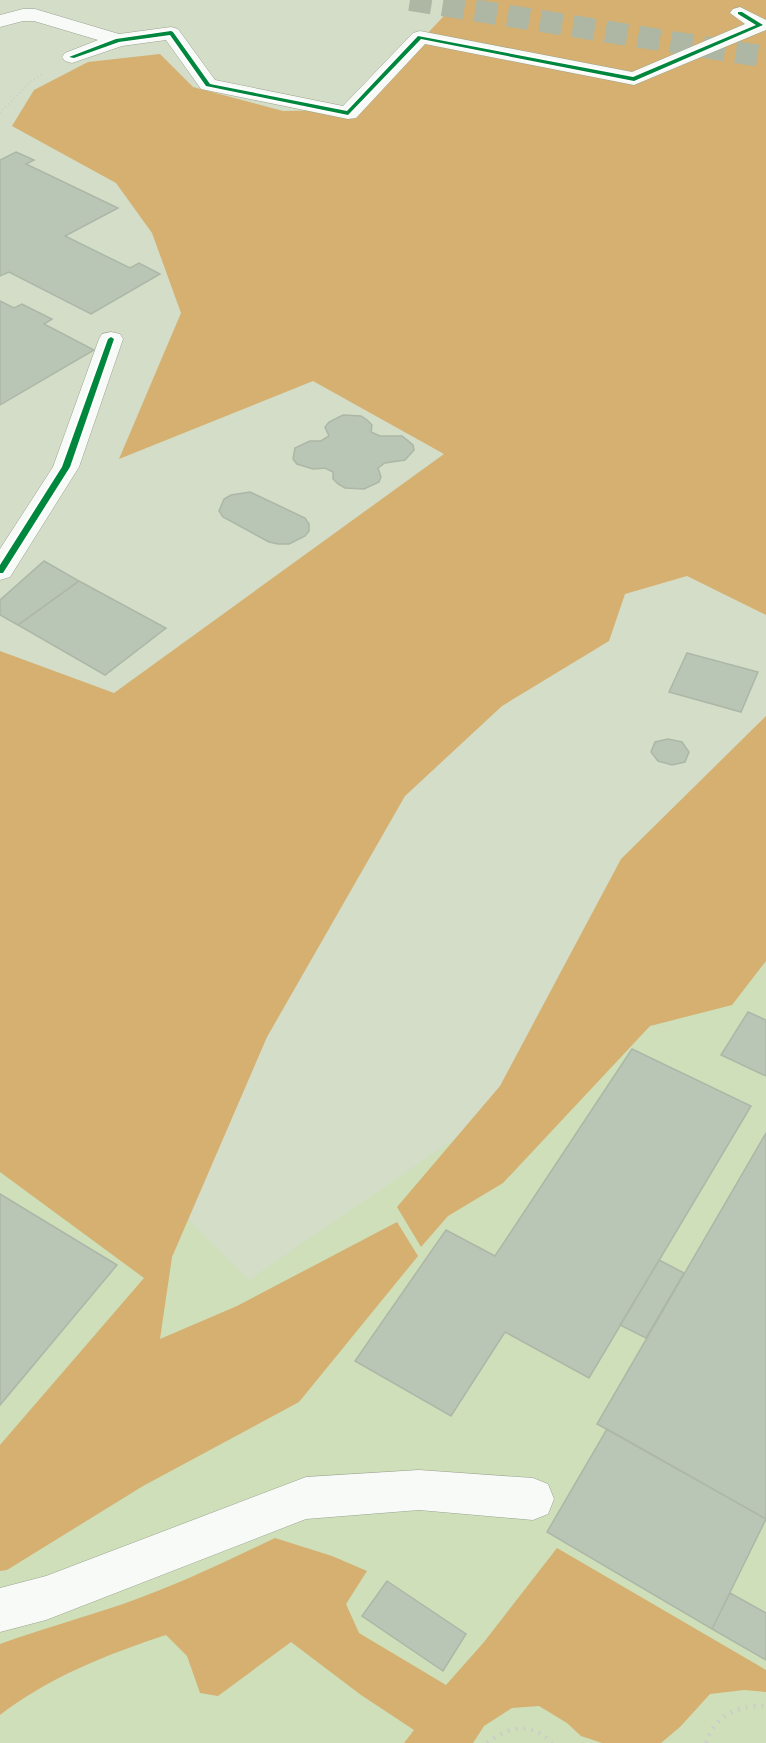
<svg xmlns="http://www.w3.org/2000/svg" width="766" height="1743" font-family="'Titillium Web',sans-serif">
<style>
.built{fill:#cedfba}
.forest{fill:#d5b070}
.building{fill:#bac6b5;stroke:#acb7a7;stroke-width:1.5}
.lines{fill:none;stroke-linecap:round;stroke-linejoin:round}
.highway-tunnel{stroke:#aeb7a3;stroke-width:22;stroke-dasharray:22 11;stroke-linecap:butt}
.minor-casing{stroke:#9ba391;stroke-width:1}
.path-far1{stroke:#cbcfc8;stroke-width:2;stroke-dasharray:1 3;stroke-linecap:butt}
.path{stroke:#cbcfc8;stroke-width:4.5;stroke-dasharray:2 6;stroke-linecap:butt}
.minor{fill:#f8faf7;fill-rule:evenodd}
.cycleway-casing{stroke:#fff;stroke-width:4}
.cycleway{fill:#00873e;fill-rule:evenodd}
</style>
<rect width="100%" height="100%" fill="#d3ddc7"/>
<path class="built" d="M766,917V1743H0V1032L249,1280L754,933Z"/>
<path class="forest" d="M459,0H766V615L687,576L625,594L609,641L502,706L405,796L267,1037L172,1257L160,1339L237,1306L397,1222L418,1256L299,1402L143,1486L7,1570L0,1571V1445L144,1278L0,1172V651L114,693L444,454L313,381L119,459L181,313L152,233L116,183L12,126L34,90L88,62L160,54L193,87L283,111L355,110Z
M766,716V961L732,1005L650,1026L503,1183L448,1216L421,1247L397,1207L500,1086L621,859Z
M275,1538L332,1556L367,1571L346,1604L359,1633L446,1685L484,1642L557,1548L766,1670V1692L744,1690L710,1694L680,1727L661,1743H602L581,1736L567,1723L539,1706L512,1708L484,1726L473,1743H404L414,1730L361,1695L291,1642L218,1696L200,1693L187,1656L166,1635C108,1654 49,1677 0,1715V1644C41,1629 82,1618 123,1604C175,1586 225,1562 275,1538Z"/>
<path class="building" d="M16,152L34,160L26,164L118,208L65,236L130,268L139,263L160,274L91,314L9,272L0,276V160Z
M0,301L14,308L22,304L52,319L44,324L94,350L0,405Z
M343,415L361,416L367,420L372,425L371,432L380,436H402L413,445L414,450L405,460L385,463L378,468L381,477L379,482L364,489L345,488L338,484L333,479V472L325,468L313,469L297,464L293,459L295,448L310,441H321L329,436L325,427L329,422Z
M250,492L305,518L309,524V531L305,536L289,544H278L269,542L223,517L219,511L224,499L231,495Z
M44,561L79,581L18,625L0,615V600Z
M79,581L166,628L105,675L18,625Z
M687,653L758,672L741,712L669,692Z
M668,739L682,742L689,752L685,762L672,765L658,761L651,752L655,742Z
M748,1012L766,1020V1076L721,1055Z
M632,1049L751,1106L589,1378L505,1332L451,1416L355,1361L446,1230L495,1256Z
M766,1133V1519L597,1424Z
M0,1194L117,1265L0,1405Z
M659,1260L684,1273L646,1338L620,1325Z
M607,1429L766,1519L712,1629L547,1532Z
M387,1581L466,1634L443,1671L362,1616Z
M730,1593L766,1613V1660L712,1629Z"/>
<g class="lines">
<path class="highway-tunnel" d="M410,0L766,57"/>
<g class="minor-casing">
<path id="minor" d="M740,7L766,20V30L634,85L425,44L356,118L348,119L201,89L166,40L122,46L72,63L65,61L62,57L65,53L98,40L34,21H23L0,27V15L23,9H35L119,34L171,27L178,29L215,80L343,106L413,33L420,31L632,72L745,24L730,13L733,9Z
M111,332L120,334L123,339L79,467L10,577L0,580V549L53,467L99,339L102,334Z
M419,1470L533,1478L548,1484L554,1499L548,1514L533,1520L419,1510L306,1519L46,1620L0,1632V1588L46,1576L306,1477Z"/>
</g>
<path class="path-far1" d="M0,113L31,81L43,74"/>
<path class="path" d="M487,1743C509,1726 532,1721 552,1743
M706,1743C715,1715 738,1705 766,1706"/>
<use href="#minor" class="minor"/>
<g class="cycleway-casing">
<path id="cycleway" d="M738,12H742L763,25L634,81L421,39L348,115L206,86L170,35L119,42L74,58L69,57L116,39L171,31L173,32L210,84L347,111L418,36L633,77L756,25L738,14Z
M111,337L114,339L70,467L3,573H0V565L62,467L108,339Z"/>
</g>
<use href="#cycleway" class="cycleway"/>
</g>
</svg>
